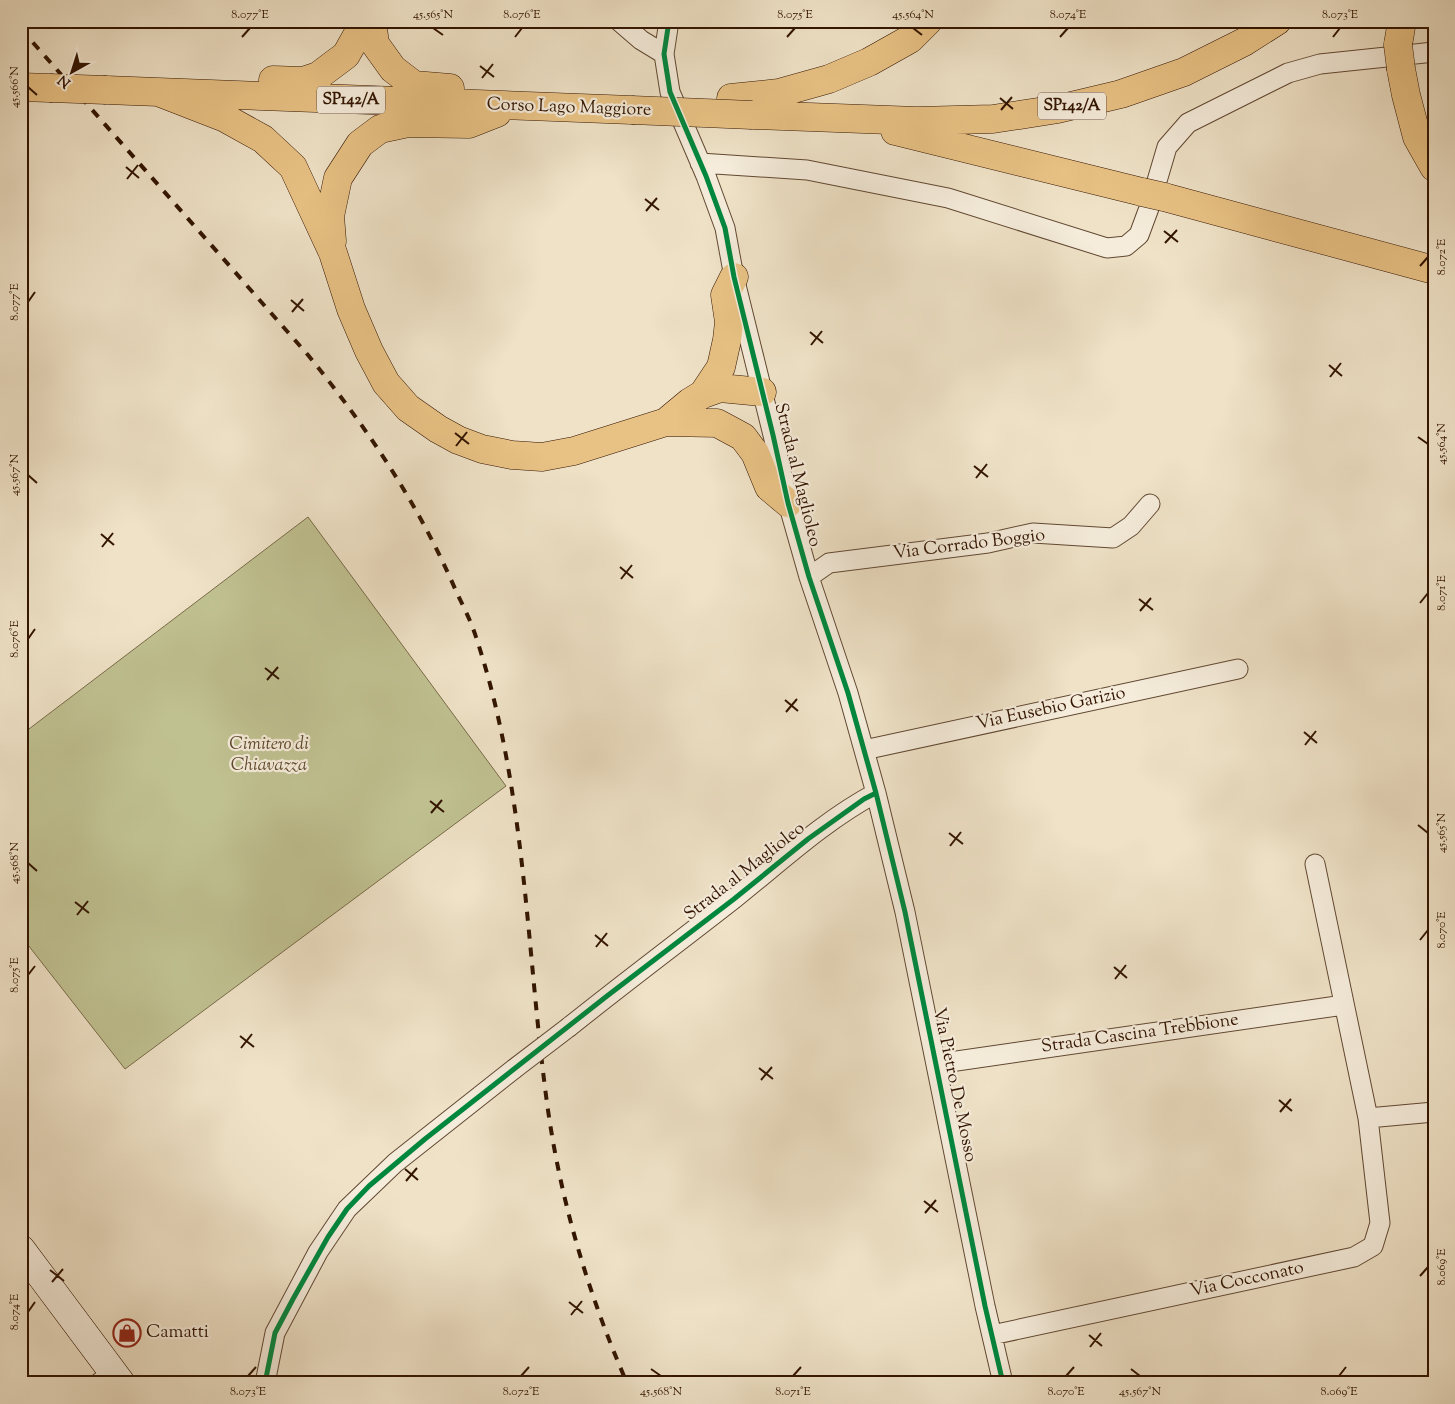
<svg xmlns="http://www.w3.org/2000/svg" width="1455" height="1404" font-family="'Sorts Mill Goudy',serif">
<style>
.green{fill:#c0c191;stroke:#796a48}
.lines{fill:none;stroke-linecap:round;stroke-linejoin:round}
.minor-casing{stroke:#614832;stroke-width:21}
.secondary-casing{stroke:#321400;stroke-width:29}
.trunk-casing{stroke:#321400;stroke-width:29}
.minor{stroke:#f5ecdb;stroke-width:19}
.secondary{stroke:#f5ecdb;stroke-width:28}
.trunk{stroke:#e8c184;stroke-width:28}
.rail{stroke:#321400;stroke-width:4;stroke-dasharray:9 9;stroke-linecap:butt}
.minor-bridge-casing{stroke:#614832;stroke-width:21;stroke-linecap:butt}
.trunk-bridge-casing{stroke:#321400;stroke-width:29;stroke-linecap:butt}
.minor-bridge{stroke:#f5ecdb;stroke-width:19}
.trunk-bridge{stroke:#e8c184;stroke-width:28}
.cycleway-casing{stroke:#f5ecdb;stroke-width:8}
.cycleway{stroke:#00873e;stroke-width:5}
.ticks{fill:none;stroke:#321400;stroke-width:2}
.labels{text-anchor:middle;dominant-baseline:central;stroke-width:4.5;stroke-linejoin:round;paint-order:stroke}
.shield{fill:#f5ecdb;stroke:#6c5542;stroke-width:1}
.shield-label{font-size:16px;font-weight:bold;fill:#321400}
.street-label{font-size:18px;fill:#321400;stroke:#f5ecdb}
.park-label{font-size:18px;font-style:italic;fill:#5d482c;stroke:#f5ecdb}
.poi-label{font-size:18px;fill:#321400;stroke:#f5ecdb;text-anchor:start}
.neatline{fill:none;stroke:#321400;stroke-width:2}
.ticks-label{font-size:12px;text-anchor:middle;fill:#321400}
</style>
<rect width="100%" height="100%" fill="#efe2c7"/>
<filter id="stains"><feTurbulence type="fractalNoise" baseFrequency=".004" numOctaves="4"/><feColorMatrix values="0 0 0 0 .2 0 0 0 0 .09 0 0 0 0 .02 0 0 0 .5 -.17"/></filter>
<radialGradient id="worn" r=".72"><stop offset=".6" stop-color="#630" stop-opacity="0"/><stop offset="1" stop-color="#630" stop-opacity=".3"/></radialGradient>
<path class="green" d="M308,517L506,786L125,1069L21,936V735Z"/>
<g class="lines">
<g class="minor-casing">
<path id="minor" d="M619,21L641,40L664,54
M669,21L664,54L670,92L706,176L725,228L734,277L773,435L788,503L809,577L848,693L876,793L905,912L985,1306L1003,1383
M700,163L807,170L948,198L1107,248L1126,246L1139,235L1149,208L1167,147L1188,123L1288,73L1320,64L1434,52
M809,577L829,563L988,543L1033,533L1113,538L1131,526L1150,504
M864,750L1238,669
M569,1027C624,983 680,941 735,898C780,862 825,820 876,793
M936,1064L1344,1005
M1368,1118L1434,1112
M992,1335L1354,1257L1373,1246L1380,1223L1368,1118L1315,864
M99,1383L113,1372
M265,1383L275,1333L318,1252L347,1209L395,1163L514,1069"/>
</g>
<g class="secondary-casing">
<path id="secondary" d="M21,1249L121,1383"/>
</g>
<g class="trunk-casing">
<path id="trunk" d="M372,21L375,44L393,69L414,85L450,88
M1398,45L1402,21
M1401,69L1406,95L1417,137L1434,167
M273,80L303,81L318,76L346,55L365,21
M21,87L50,88
M106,90L632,110
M158,92L225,118L263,139L293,167L333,253L351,309L369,351L386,383L408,408L438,429L458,440L482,449L512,455L542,457L574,451L666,422L717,423L743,437L755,453L769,487L788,503
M731,98L779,93L829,79L869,62L910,39L928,21
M752,115L917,121L993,119L1058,109L1121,94L1184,72L1244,42L1277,21
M895,131L1142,192
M1164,197L1434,270
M332,241L330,216L338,178L360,144L380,129L408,123L469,124L497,113
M703,394L720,388L762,392
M666,422L690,402L703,394L721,367L727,340L729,322L725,295L734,277"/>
</g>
<use href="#minor" class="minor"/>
<use href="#secondary" class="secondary"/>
<use href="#trunk" class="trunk"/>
<path class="rail" d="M21,29L308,355C368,429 418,503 456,591C463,606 471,621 476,637C526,788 526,947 547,1103C560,1199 588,1294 627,1383"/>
<g class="minor-bridge-casing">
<path id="minor-bridge" d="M514,1069L569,1027"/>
</g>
<g class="trunk-bridge-casing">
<path id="trunk-bridge" d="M1398,45L1401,69
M50,88L106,90
M632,110L752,115
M1142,192L1164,197"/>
</g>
<use href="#minor-bridge" class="minor-bridge"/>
<use href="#trunk-bridge" class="trunk-bridge"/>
<g class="cycleway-casing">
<path id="cycleway" d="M669,21L664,54L670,92L706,176L725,228L734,277L773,435L788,503L809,577L848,693L876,793L905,912L985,1306L1003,1383
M265,1383L275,1333L293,1299L328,1237L347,1209L369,1186L425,1139L607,996L734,899L808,839L864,799L876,793"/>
</g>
<use href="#cycleway" class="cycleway"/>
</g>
<path class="ticks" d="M433,28L443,35M913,28L922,35M242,37L250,28M515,37L522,28M787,37L795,28M1060,37L1068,28M1333,37L1340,28M480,66L494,77M482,78L493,64M28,87L37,95M1000,98L1013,109M1001,110L1012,97M126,167L139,178M127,179L138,165M645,199L659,210M646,211L657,198M1164,231L1178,242M1165,243L1177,230M1420,266L1428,257M291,300L304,311M28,302L35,292M292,312L303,299M810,332L823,343M811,345L822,331M1329,365L1342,376M1330,377L1341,363M455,433L469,444M1418,437L1428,444M456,446L467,432M974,466L988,477M28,475L37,483M976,478L987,464M101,534L114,545M102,547L113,533M620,567L633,578M621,579L632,565M1139,599L1153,610M1420,603L1428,593M1140,611L1151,598M28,639L35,629M265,668L279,679M267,680L278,667M785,700L798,711M786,712L797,699M1304,732L1317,743M1305,745L1316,731M430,801L444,812M431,813L442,800M1418,825L1428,833M949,833L963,844M950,846L961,832M28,863L37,871M75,902L89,913M77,915L88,901M595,935L608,946M1420,940L1428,930M596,947L607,933M1114,967L1127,978M28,975L35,966M1115,979L1126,965M240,1036L254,1047M241,1048L252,1034M759,1068L773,1079M761,1080L772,1067M1279,1100L1292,1111M1280,1112L1291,1099M405,1169L418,1180M406,1181L417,1168M924,1201L938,1212M925,1213L936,1200M50,1270L64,1281M1420,1276L1428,1267M52,1282L63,1269M569,1302L583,1313M28,1312L35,1302M571,1315L582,1301M1089,1335L1102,1346M1090,1347L1101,1333M651,1369L661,1376M1131,1369L1140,1376M248,1376L256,1367M521,1376L529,1367M793,1376L801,1367M1066,1376L1074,1367M1339,1376L1346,1367"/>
<defs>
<g id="shop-ring" transform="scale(1.4375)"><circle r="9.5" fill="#f5ecdb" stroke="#8f2418" stroke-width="1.5"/><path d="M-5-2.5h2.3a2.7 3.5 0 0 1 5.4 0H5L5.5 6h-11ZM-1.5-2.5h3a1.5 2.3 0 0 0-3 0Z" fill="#8f2418"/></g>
</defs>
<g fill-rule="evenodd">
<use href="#shop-ring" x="127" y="1333"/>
</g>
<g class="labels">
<g class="shield">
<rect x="317" y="86.5" width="68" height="27" rx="4"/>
<rect x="1038" y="92.5" width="68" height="27" rx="4"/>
</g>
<g class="shield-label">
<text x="351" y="100">SP142/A</text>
<text x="1072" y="106">SP142/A</text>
</g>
<g class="street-label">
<text transform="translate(569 108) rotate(2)">Corso Lago Maggiore</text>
<text transform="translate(797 475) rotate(76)">Strada al Maglioleo</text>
<text transform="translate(969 545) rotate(-7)">Via Corrado Boggio</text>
<text transform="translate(1051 709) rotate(-12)">Via Eusebio Garizio</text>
<text transform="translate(745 872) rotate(-38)">Strada al Maglioleo</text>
<text transform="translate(1140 1034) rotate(-8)">Strada Cascina Trebbione</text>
<text transform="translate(954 1085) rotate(78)">Via Pietro De Mosso</text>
<text transform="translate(1247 1280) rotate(-12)">Via Cocconato</text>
</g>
<g class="park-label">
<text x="269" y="745">Cimitero di<tspan x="269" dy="21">Chiavazza</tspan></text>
</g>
<g class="poi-label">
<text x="146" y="1333">Camatti</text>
</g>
</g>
<rect width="1455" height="1404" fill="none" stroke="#efe2c7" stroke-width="55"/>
<g transform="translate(72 72) rotate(219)" stroke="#f5ecdb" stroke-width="4" paint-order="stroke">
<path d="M0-4L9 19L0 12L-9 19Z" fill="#321400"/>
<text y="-8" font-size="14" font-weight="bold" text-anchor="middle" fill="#321400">N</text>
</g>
<rect x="28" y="28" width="1400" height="1348" class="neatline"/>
<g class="ticks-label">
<text x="250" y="18">8.077°E</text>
<text x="433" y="18">45.565°N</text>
<text x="522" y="18">8.076°E</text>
<text x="795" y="18">8.075°E</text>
<text x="913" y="18">45.564°N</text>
<text x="1068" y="18">8.074°E</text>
<text x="1340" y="18">8.073°E</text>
<text transform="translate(14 87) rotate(-90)" y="4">45.566°N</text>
<text transform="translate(1441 257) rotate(-90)" y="4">8.072°E</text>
<text transform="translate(14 302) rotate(-90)" y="4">8.077°E</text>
<text transform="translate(1441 444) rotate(-90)" y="4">45.564°N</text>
<text transform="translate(14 475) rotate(-90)" y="4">45.567°N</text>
<text transform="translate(1441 593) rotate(-90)" y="4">8.071°E</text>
<text transform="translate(14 639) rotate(-90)" y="4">8.076°E</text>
<text transform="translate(1441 833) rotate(-90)" y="4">45.565°N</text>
<text transform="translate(14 863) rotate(-90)" y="4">45.568°N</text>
<text transform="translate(1441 930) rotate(-90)" y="4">8.070°E</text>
<text transform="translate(14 975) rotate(-90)" y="4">8.075°E</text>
<text transform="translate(1441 1267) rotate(-90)" y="4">8.069°E</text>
<text transform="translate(14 1312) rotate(-90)" y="4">8.074°E</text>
<text x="248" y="1395">8.073°E</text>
<text x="521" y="1395">8.072°E</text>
<text x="661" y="1395">45.568°N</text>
<text x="793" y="1395">8.071°E</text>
<text x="1066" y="1395">8.070°E</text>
<text x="1140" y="1395">45.567°N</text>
<text x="1339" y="1395">8.069°E</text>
</g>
<rect width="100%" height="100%" filter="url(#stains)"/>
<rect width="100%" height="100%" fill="url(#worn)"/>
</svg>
